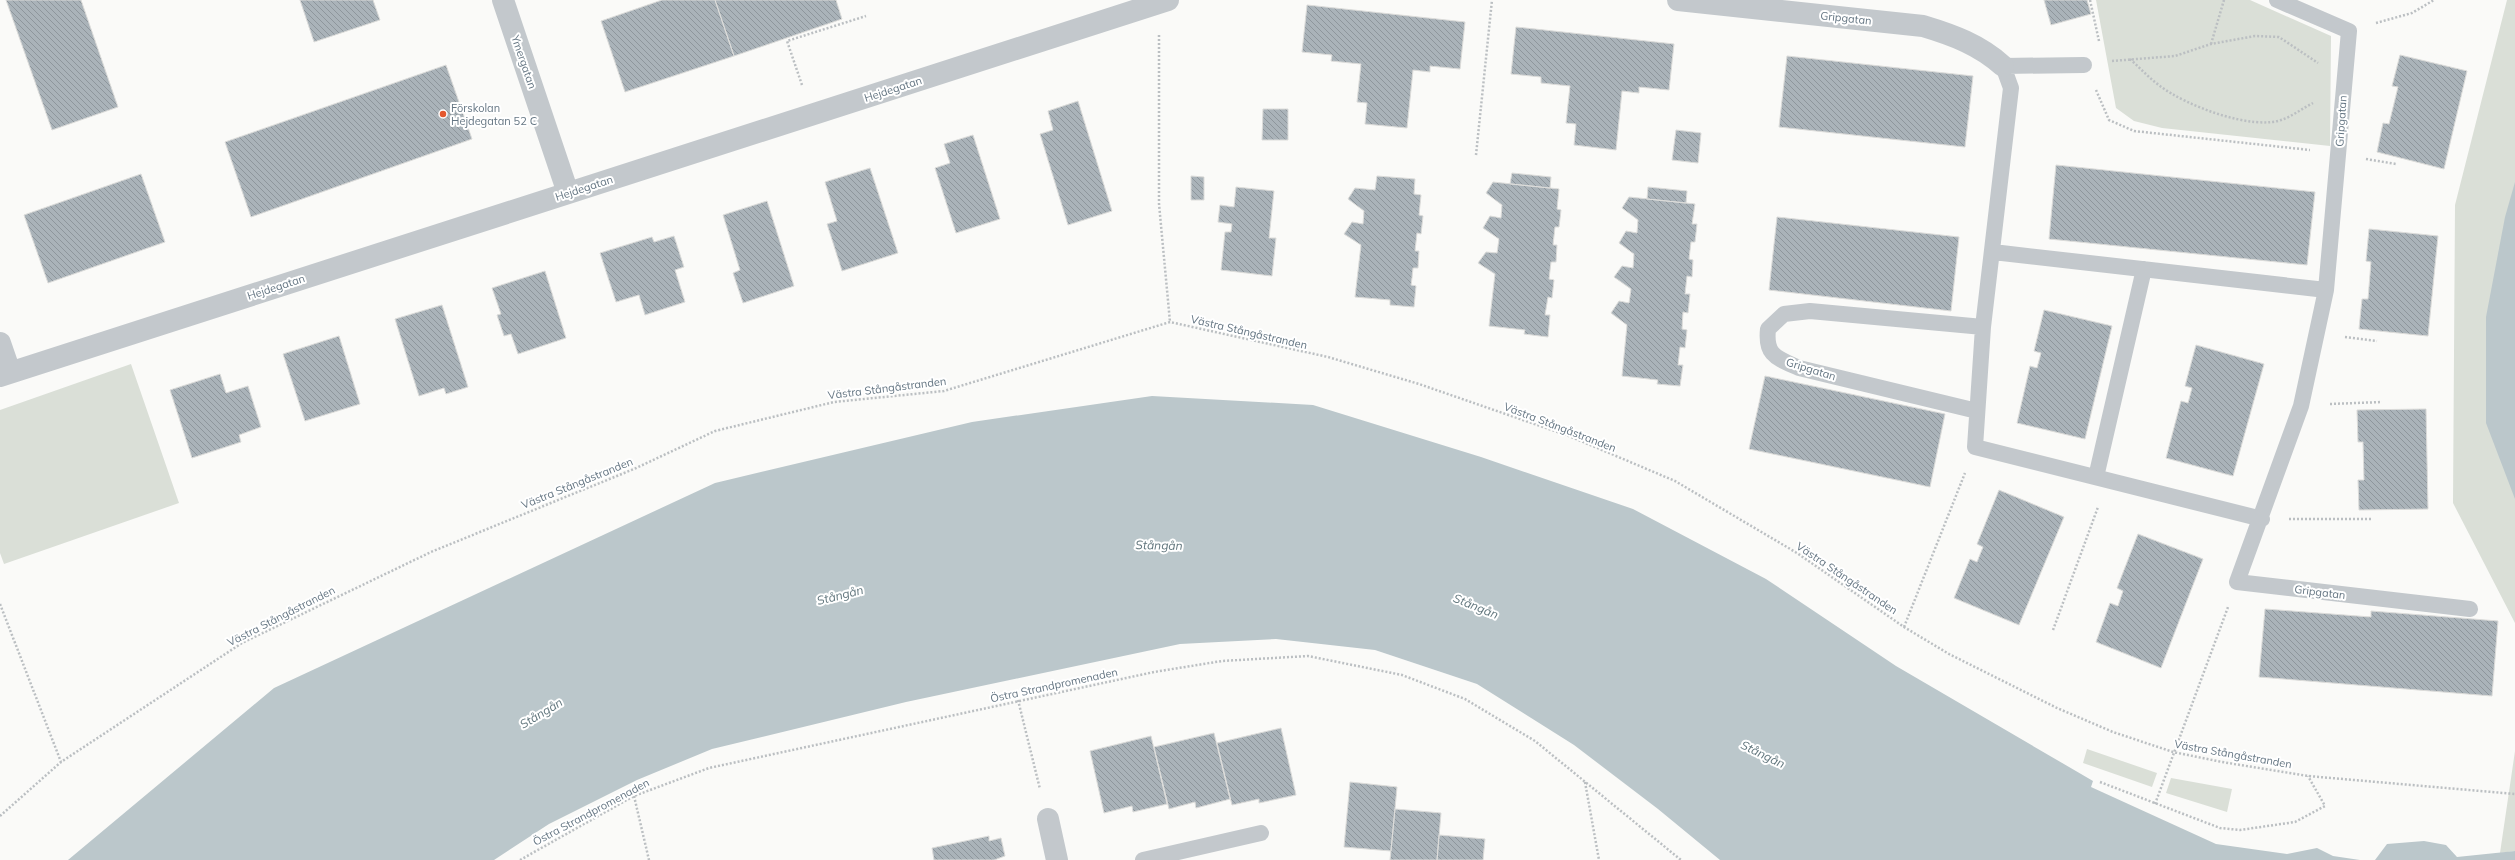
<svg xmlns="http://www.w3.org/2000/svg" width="2515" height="860" font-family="Mulish,sans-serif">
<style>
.green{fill:#dadfd7}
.water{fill:#bbc7cb}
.building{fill:url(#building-back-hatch);stroke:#dcdcda}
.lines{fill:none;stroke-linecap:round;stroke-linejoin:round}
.path{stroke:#bbbfc2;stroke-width:2.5;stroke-dasharray:2 2;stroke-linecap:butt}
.service{stroke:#c3c8cc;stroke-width:16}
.minor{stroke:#c3c8cc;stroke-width:22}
.poi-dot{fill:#e4572e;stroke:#fff;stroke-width:1.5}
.labels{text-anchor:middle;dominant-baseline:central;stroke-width:4;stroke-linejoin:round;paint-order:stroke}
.street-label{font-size:11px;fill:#657683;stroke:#fff}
.poi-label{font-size:11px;fill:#657683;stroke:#fff;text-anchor:start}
.water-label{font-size:12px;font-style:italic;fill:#60757c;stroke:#fff}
</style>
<defs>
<pattern id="building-back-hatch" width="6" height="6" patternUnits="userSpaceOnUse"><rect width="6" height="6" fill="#aab3b9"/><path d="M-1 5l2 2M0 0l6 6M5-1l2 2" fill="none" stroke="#8e969c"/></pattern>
</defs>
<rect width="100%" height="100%" fill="#fafaf8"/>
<path class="green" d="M2096,0H2250L2331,36L2330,146L2162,128L2134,121L2116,108Z
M2507,0H2515V623L2453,503L2455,205Z
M131,364L179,503L4,564L0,553V410Z
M2087,749L2157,773L2152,787L2083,763Z
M2515,751V851L2500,853Z
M2171,778L2232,789L2227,812L2166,793Z"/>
<path class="water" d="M2515,182V499L2486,423V317L2505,217Z
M1152,396L1313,405L1481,457L1633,509L1766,579L1896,666L2093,781L2091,787L2216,844L2287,854L2317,848L2333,856L2360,860H1720L1658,809L1574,745L1477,684L1375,650L1276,639L1180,644L906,702L712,749L637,780L549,824L494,860H68L274,688L715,483L972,422Z
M2424,841L2446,845L2457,857L2515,851V860H2375L2387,844Z"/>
<path class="building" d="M6,0H81L118,107L52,130Z
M300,0H373L380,20L314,42Z
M662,0H715L734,56L625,92L601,21Z
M715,0H836L842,19L734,56Z
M2044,0H2087L2091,14L2051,25Z
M1307,5L1465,22L1460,69L1430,66V72L1413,70L1407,128L1365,124L1367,103L1357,102L1361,64L1331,61L1332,55L1302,52Z
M1516,27L1674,44L1669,90L1639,87V93L1622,91L1616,150L1574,145L1576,124L1566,123L1570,86L1541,83V77L1511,74Z
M2400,55L2467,71L2444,169L2377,152L2383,123L2389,124L2398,87L2392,86Z
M1787,56L1973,76L1965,147L1779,127Z
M446,65L472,139L251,217L225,142Z
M1078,101L1112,211L1068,225L1040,134L1053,130L1048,111Z
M1263,109H1288V140H1262Z
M1676,130L1701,133L1698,163L1672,160Z
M973,135L1000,219L956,233L935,168L950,163L944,144Z
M2056,165L2315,192L2307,265L2049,239Z
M870,168L898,253L842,271L827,224L837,221L825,182Z
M1512,173L1551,177L1550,188L1510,184Z
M141,174L165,242L48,283L24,215Z
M1191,176L1204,177V200H1191Z
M1377,176L1415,179L1414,194L1421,195L1419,215L1423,216L1421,234L1417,233L1415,251H1419L1418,268H1413L1412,278L1411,285L1416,286L1414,307L1390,305V300L1355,297L1361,245L1344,234L1352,222L1363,224L1364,211L1348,199L1355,188L1375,190Z
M1493,182L1559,189L1557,209L1561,210L1559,227H1555L1553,245H1557L1556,262H1551L1549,279L1554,280L1552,298L1548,297L1545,315H1550L1548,337L1524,334L1525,330L1489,326L1495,274L1478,263L1486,252L1497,253L1499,239L1483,228L1490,216L1501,218L1502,205L1486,193Z
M1236,187L1274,191L1269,238H1276L1272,276L1221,270L1225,232H1231L1232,224L1218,222L1220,205L1234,207Z
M1648,187L1687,191L1686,203L1647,199Z
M1629,197L1695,204L1692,224H1697L1695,242H1691L1689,259L1693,260L1692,277L1687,276L1685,294H1690L1688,313L1683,312L1682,329L1687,330L1685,348L1680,347L1678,365H1683L1680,386L1657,384L1658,380L1622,376L1627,325L1611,313L1619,301L1629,303L1631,289L1614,277L1622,266L1633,268L1634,254L1619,243L1626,231L1637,233L1638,220L1622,208Z
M767,201L794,286L743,303L733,273L740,270L723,215Z
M1777,217L1959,237L1951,311L1769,290Z
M2369,229L2438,236L2428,336L2359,329L2362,299H2368L2371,262L2366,261Z
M674,236L684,267L675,270L685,302L645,315L639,295L616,302L600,253L652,237L654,242Z
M545,271L566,338L518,354L511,334L504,336L497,315L501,314L492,288Z
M442,305L468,387L446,394L444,388L419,396L395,319Z
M2044,310L2112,326L2085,439L2017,423L2030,366L2037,368L2041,353L2034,351Z
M339,336L360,404L305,421L283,354Z
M2196,345L2264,364L2233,476L2166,458L2181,401L2188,403L2192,388L2185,386Z
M220,374L226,393L248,386L261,427L239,435L241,442L192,458L170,390Z
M1765,376L1945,414L1930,487L1749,449Z
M2426,409L2428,509L2359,510L2358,480H2364L2363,442H2358L2357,410Z
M1999,490L2064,517L2019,625L1954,598L1970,559L1977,562L1983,547L1977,544Z
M2138,534L2203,559L2161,668L2096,642L2110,603L2118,606L2123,591L2117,588Z
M2265,609L2371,617V611L2498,621L2492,696L2259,677Z
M1281,728L1296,795L1259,803V799L1232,805L1217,743Z
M1214,733L1230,799L1196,808L1195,802L1169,809L1154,747Z
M1151,736L1167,804L1133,812L1132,806L1104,813L1090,751Z
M1350,782L1397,787L1391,851L1344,847Z
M1395,809L1441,813L1437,860H1390Z
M1439,835L1485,839L1483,860H1437Z
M989,836V841L1001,838L1005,856L994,860H934L932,848Z"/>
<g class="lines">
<path class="path" d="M2090,0L2099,41
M2376,23L2412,13L2434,0
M1159,35V204L1170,322
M2211,44L2224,0
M2130,59C2140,68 2149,78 2160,86C2185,105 2253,132 2284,119C2294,115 2303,108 2313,103
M2112,61L2175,56L2211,44L2255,36L2279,37L2318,63
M802,85L787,41L866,16
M2096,90L2109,120L2134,131L2310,150
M1476,155L1492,0
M2366,159L2396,164
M2345,337L2377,341
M2330,404L2382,402
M2289,519H2373
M0,604L61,762
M1904,627L1965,473
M2053,630L2098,507
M1018,700L1040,789
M1585,782L1599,860
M2100,782L2220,828L2240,830L2295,822L2325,806L2308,776
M634,796L649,860
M2155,804L2228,607
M0,816L61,762L242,643L431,552L634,469L715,431L834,402L944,391L1170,322L1328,357L1419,384L1569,436L1675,481L1797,553L1904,627L1949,654L2057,708L2113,732L2173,752L2222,762L2308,776L2515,794
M520,860L634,796L709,768L1154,672L1222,661L1308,656L1402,675L1465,699L1535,741L1681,860"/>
<path class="service" d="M2277,0L2349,31L2326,290L2301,406L2237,582L2470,609
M2084,65L2003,66L2011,88L1983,327L1975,447L2262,519
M1993,252L2326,290
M1977,411L1799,368C1777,358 1765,356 1768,329L1784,314L1810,311L1983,327
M2096,477L2144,269
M1143,860L1261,833"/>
<path class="minor" d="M503,0L568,193
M1678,0L1923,26C1953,35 1980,45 2003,66
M0,343L10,372
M0,376L1168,0
M1048,819L1057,860"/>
</g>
<circle class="poi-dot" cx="443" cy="114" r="4"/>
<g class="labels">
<g class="street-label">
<text transform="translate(1846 18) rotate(6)">Gripgatan</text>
<text transform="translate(524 62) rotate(71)">Ymergatan</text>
<text transform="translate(893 89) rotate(-18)">Hejdegatan</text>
<text transform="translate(2341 121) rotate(-86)">Gripgatan</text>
<text transform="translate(584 188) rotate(-18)">Hejdegatan</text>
<text transform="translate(276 287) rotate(-18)">Hejdegatan</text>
<text transform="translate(1249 332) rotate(13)">Västra Stångåstranden</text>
<text transform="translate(1811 369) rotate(17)">Gripgatan</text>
<text transform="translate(887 388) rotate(-7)">Västra Stångåstranden</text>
<text transform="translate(1560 427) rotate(21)">Västra Stångåstranden</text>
<text transform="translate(577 483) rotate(-22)">Västra Stångåstranden</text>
<text transform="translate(1847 578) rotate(34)">Västra Stångåstranden</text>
<text transform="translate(2320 592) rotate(7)">Gripgatan</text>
<text transform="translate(281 616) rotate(-27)">Västra Stångåstranden</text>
<text transform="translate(1054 685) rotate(-12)">Östra Strandpromenaden</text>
<text transform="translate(2233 754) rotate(10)">Västra Stångåstranden</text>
<text transform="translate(591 812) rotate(-28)">Östra Strandpromenaden</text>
</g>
<g class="poi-label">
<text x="451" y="108">Förskolan<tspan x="451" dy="13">Hejdegatan 52 C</tspan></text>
</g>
<g class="water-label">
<text transform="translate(1159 545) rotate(1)">Stångån</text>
<text transform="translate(840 595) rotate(-14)">Stångån</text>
<text transform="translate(1476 606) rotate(22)">Stångån</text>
<text transform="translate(541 713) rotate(-31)">Stångån</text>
<text transform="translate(1763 754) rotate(26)">Stångån</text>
</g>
</g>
</svg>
